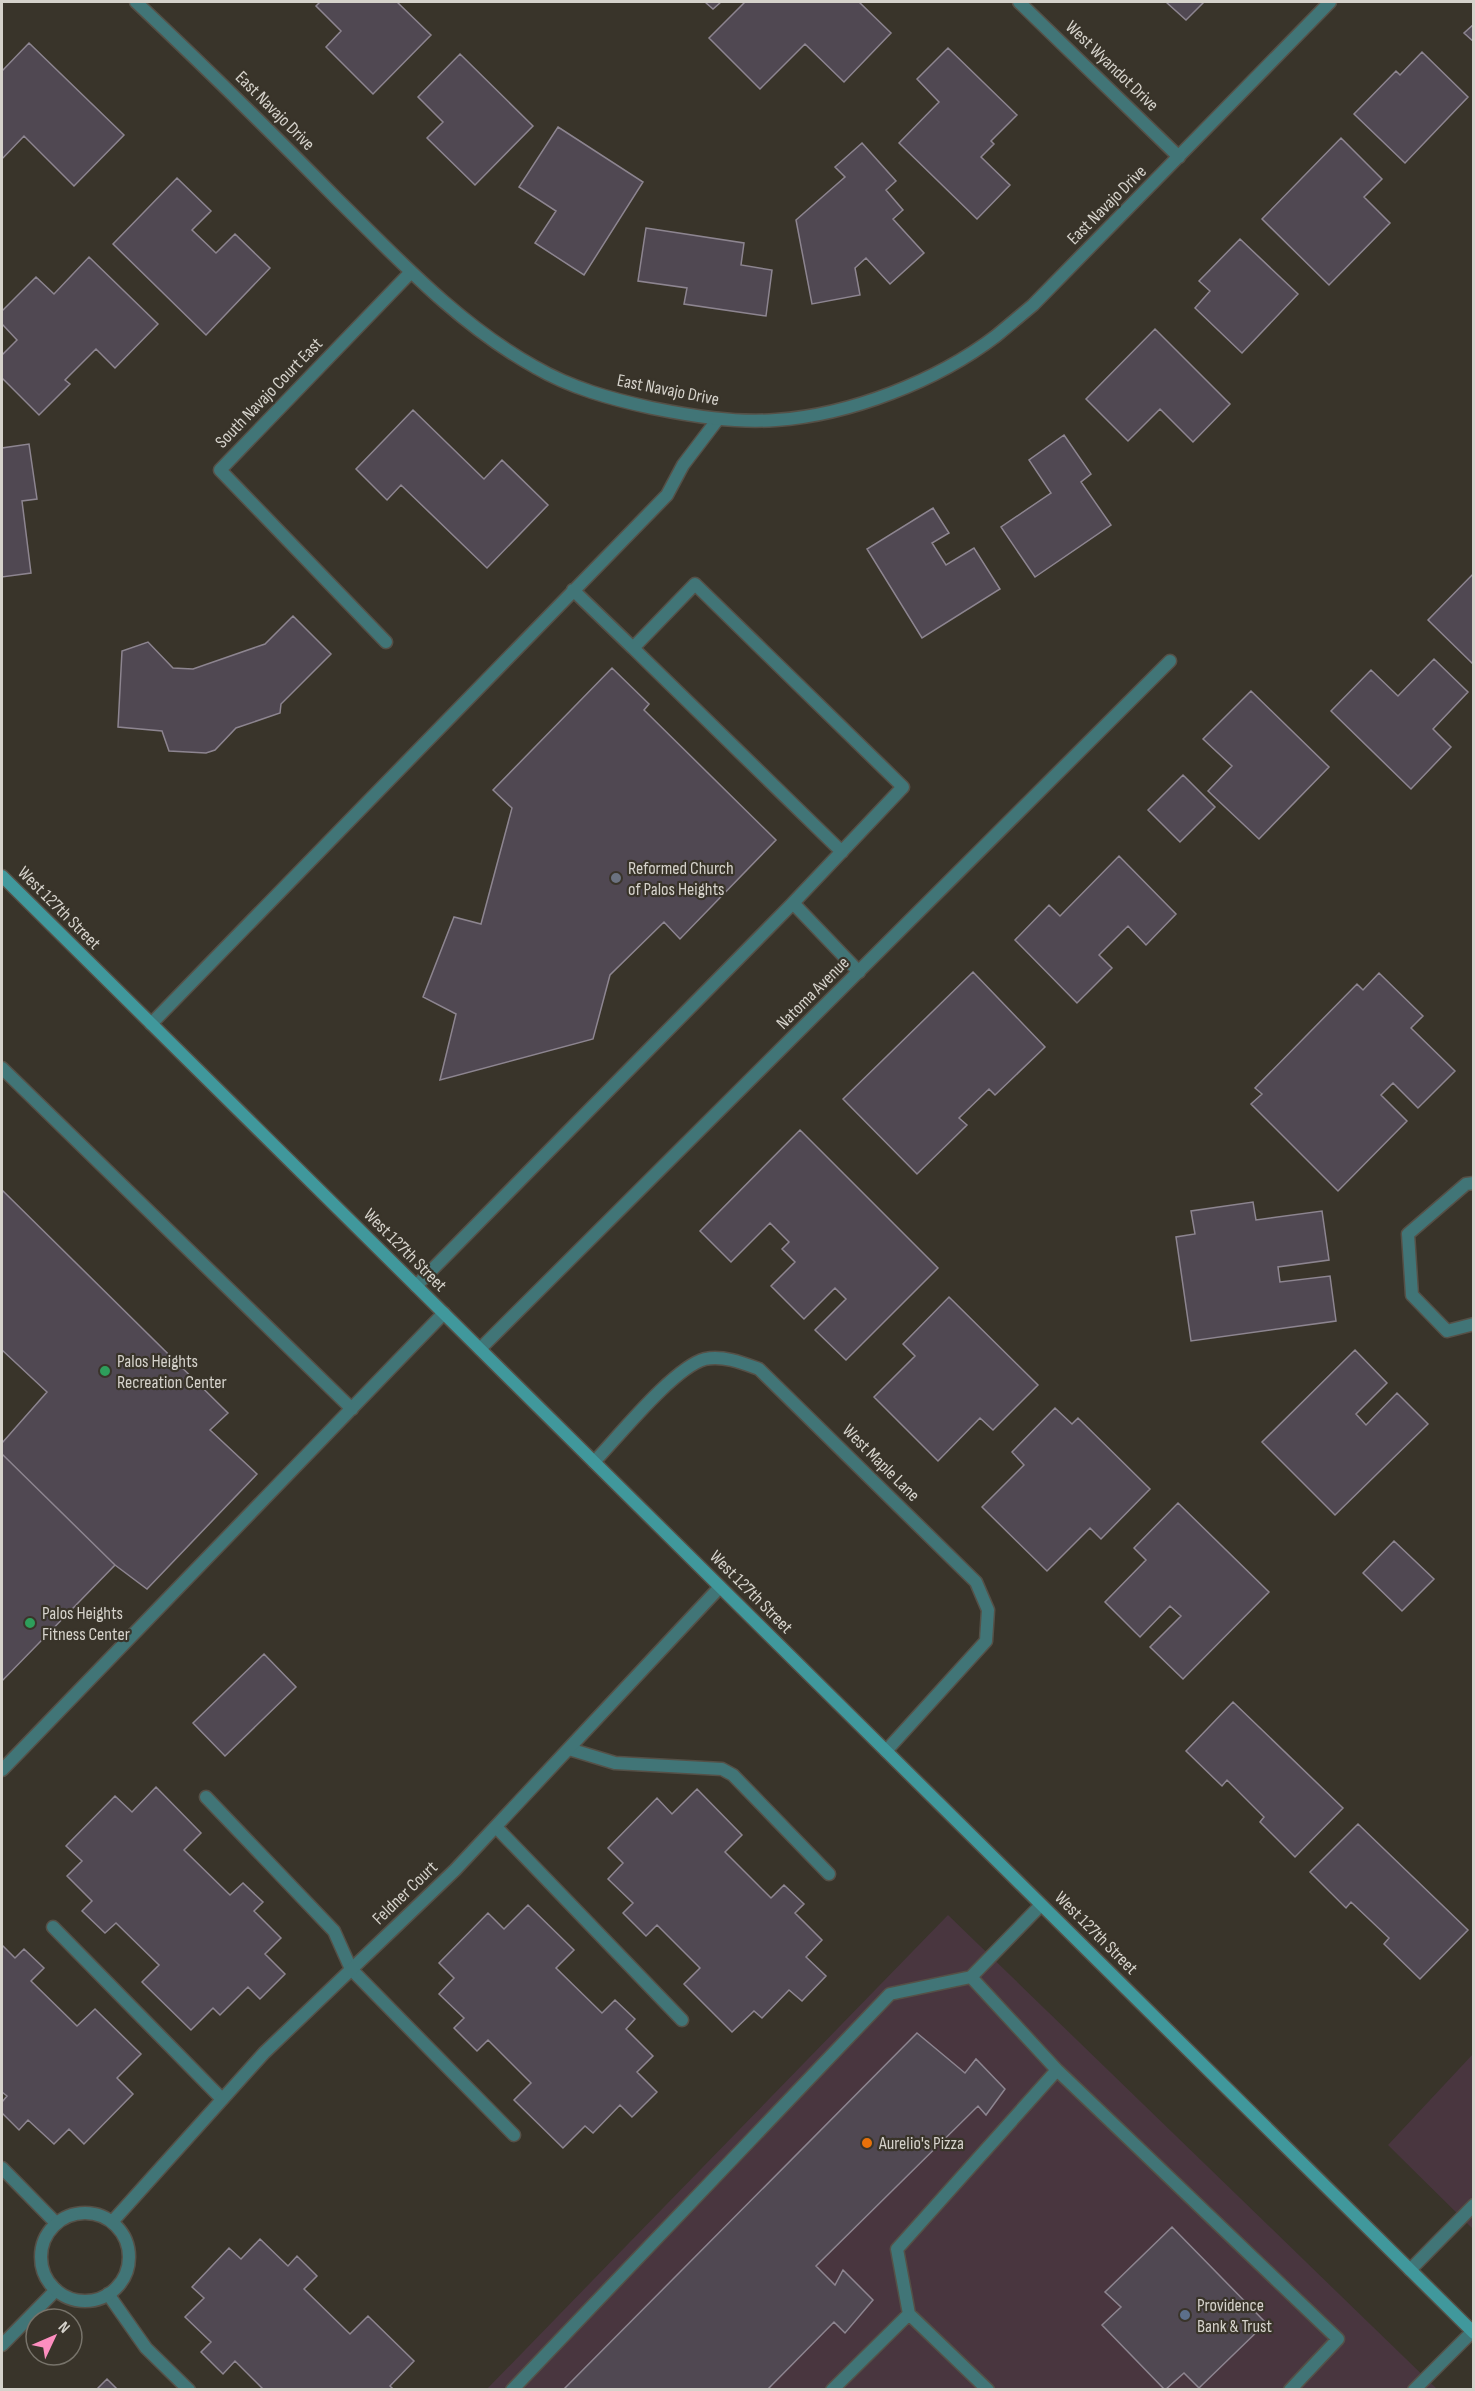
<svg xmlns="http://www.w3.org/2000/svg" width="1475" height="2391" font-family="'Sofia Sans Condensed',sans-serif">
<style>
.commercial{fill:#49363f}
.building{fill:#504852;stroke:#8d8590;stroke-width:1.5}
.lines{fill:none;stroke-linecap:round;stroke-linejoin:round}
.service-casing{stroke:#555047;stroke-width:15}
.minor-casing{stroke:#555047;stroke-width:15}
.secondary-casing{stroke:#555047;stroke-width:15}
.service{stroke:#417577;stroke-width:12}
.minor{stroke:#417577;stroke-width:12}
.secondary{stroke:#40989c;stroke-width:12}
.worship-dot{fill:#6b7280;stroke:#39342a;stroke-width:2}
.leisure-dot{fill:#2e9e5b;stroke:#39342a;stroke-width:2}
.food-dot{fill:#e8710a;stroke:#39342a;stroke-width:2}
.service-dot{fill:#5c6f8a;stroke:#39342a;stroke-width:2}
.labels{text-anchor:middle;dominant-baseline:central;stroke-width:4.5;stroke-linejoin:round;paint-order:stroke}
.street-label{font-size:18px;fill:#d5d2cb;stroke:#39342a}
.poi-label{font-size:18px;fill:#d5d2cb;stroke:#39342a;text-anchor:start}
</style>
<rect width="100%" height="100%" fill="#39342a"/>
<path class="commercial" d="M948,1915L1437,2389L486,2390Z
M1473,2054V2229L1388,2145Z"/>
<path class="building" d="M320,2H397L431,35L373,94L326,47L341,31L316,6Z
M705,2H721L713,9Z
M745,2H859L891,33L844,82L805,44L760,89L709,38Z
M1166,2H1204L1186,20Z
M1474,24V42L1464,33Z
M29,43L124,135L74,186L24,136L2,159V71Z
M948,48L1017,115L991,141L994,144L981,157L1010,185L977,219L899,143L939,102L917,79Z
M1422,52L1468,97L1405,163L1354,114L1396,71L1400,75Z
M460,54L533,126L475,185L427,138L443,122L418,97Z
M558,127L643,182L584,275L535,243L556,211L519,187Z
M1341,138L1382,179L1364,197L1390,223L1329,285L1262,219Z
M862,143L896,181L886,190L903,210L893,219L924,253L890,284L866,258L855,268L860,295L812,304L796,220L845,177L835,167Z
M177,178L211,211L192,230L216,253L235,234L270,268L206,335L113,244Z
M646,228L744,243L741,265L772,270L766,316L684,304L687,288L638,281Z
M1240,239L1298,294L1242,353L1195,308L1210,291L1199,281Z
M89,257L158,324L115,368L96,349L65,380L70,384L39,415L2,378V355L17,340L2,324V311L36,277L54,294Z
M1155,329L1230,404L1193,442L1160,409L1128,441L1086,399Z
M413,410L484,479L502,460L548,505L487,568L401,485L387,500L356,469Z
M1064,435L1091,474L1081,482L1111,525L1035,577L1001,527L1051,493L1029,460Z
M29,444L37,499L22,501L31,573L2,577V448Z
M933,508L949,533L932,543L946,565L974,548L1000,589L922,638L867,549Z
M1474,573V665L1428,620Z
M293,616L331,654L281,704L280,713L236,728L215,750L206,753L169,751L162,731L118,727L122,651L148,642L173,668L193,669L265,644Z
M1434,659L1468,692L1433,729L1451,747L1411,789L1331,711L1371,670L1398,696Z
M612,668L649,704L644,710L776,840L680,939L664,922L610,975L593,1039L440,1080L456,1014L423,997L454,917L481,924L512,808L493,790Z
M1251,691L1329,767L1259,839L1208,791L1232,766L1203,739Z
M1183,775L1215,807L1180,842L1148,810Z
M1119,856L1176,914L1146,945L1128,926L1099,955L1112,968L1077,1003L1015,940L1049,905L1060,916Z
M973,972L1045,1047L995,1095L989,1089L959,1118L967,1125L917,1174L843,1099Z
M1379,973L1423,1016L1411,1028L1455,1071L1418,1108L1393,1083L1381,1095L1407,1121L1338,1191L1251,1104L1262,1094L1255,1088L1357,984L1363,990Z
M800,1130L938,1268L846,1360L815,1330L846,1299L835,1288L804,1319L771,1286L795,1262L782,1249L789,1242L770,1223L731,1262L700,1231Z
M2,1190L228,1413L210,1430L257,1474L147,1589L115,1565L2,1454V1443L47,1392L2,1350Z
M1253,1202L1256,1220L1322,1211L1329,1260L1278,1267L1280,1282L1330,1276L1336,1321L1191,1341L1176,1237L1195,1234L1191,1211Z
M949,1297L1038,1385L993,1430L980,1418L938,1461L874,1397L915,1356L903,1344Z
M1355,1350L1387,1383L1356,1414L1366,1425L1397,1393L1428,1424L1335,1515L1262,1442Z
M1055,1408L1072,1424L1078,1418L1150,1489L1101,1539L1090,1528L1047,1571L982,1507L1024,1465L1012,1452Z
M2,1454L115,1565L2,1681Z
M1178,1503L1269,1592L1183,1679L1150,1647L1181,1616L1170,1606L1140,1637L1105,1602L1146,1560L1134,1548Z
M1394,1541L1434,1579L1402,1611L1363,1573Z
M264,1654L296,1687L225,1756L193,1723Z
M1233,1702L1343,1808L1295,1857L1260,1822L1264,1817L1227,1780L1222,1786L1186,1751Z
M156,1787L201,1833L184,1850L230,1895L243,1883L263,1902L254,1911L281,1938L265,1954L285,1974L260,1999L248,1987L220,2015L213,2008L191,2030L142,1982L159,1965L116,1923L105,1933L82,1911L92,1901L67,1876L82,1861L66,1846L115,1796L132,1812Z
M697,1789L742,1835L725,1852L771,1898L784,1885L804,1904L795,1913L822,1940L806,1957L826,1976L802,2001L789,1990L762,2018L754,2011L732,2032L684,1984L700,1968L657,1925L646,1936L623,1913L633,1903L608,1879L623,1863L608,1848L657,1798L672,1814Z
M1358,1824L1468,1930L1420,1979L1384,1944L1389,1938L1351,1902L1346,1908L1310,1872Z
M528,1905L574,1950L556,1968L602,2013L615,2000L635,2019L626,2029L653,2056L637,2072L657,2092L632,2117L620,2105L593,2133L585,2126L563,2148L514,2100L531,2083L488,2040L477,2051L454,2028L464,2018L439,1994L454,1978L439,1963L488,1913L504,1929Z
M2,1945L15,1958L24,1949L44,1968L31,1981L77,2026L95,2009L141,2054L117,2078L133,2094L84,2144L69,2129L54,2144L28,2120L19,2130L2,2113V2102L7,2096L2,2092Z
M917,2033L965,2073L976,2059L1005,2089L986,2115L978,2106L816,2266L835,2285L843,2270L873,2300L845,2333L834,2322L767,2390H563Z
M1172,2227L1266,2323L1199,2388L1184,2373L1165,2390L1102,2325L1121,2307L1105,2292Z
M260,2239L288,2266L297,2256L317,2276L304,2289L350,2334L368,2316L414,2361L390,2386L394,2390H264L235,2361L223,2374L201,2352L211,2342L185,2317L204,2298L192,2287L229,2248L241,2259Z
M107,2379L118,2390H96Z"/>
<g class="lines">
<g class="service-casing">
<path id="service" d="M573,590L633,648
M842,852L633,648L695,584L903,787L793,903L859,972
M151,1024L667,495L683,465L718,419
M2,1068L352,1409
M416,1286L793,903
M594,1462C618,1437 674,1367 705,1359C723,1355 743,1363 759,1369L976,1582L988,1610L986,1641L886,1751
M569,1749L615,1763L722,1769L733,1775L829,1874
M2,1770L444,1313
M206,1797L334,1931L351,1969L514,2135
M496,1827L682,2020
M53,1927L222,2099
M1057,2070L1338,2339L1290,2390
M2,2168L56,2223
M1410,2270L1474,2205
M108,2294L146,2348L189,2390
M909,2314L988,2390
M2,2345L56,2290
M512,2390L890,1994L971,1977
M832,2390L909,2314L897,2249L1057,2070L971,1977L1041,1905
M1414,2390L1472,2332"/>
</g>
<g class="minor-casing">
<path id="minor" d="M136,2C204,66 271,132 337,199C398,259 459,325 535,367C571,388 611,399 652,408C692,416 734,423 776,420C850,415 937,381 996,336C1008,326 1021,315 1033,305L1330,2
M1019,2L1179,157
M386,642L220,470L411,272
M1474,1183L1466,1184L1408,1234L1412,1295L1447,1331L1474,1324
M480,1349L1170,661
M41 2257a44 44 0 1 1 88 0a44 44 0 1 1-88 0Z
M112,2222L264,2053L455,1870L720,1587"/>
</g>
<g class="secondary-casing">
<path id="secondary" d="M2,876L1474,2333"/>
</g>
<use href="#service" class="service"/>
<use href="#minor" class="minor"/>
<use href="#secondary" class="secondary"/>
</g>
<circle class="worship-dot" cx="616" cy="878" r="6"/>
<g class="leisure-dot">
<circle cx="105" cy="1371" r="6"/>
<circle cx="30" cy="1623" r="6"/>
</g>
<circle class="food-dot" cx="867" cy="2143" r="6"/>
<circle class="service-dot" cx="1185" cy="2315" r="6"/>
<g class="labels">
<g class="street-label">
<text transform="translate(1112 66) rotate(44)">West Wyandot Drive</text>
<text transform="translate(275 111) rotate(45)">East Navajo Drive</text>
<text transform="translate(1107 205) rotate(-45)">East Navajo Drive</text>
<text transform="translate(668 390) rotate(11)">East Navajo Drive</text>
<text transform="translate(269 393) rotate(-46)">South Navajo Court East</text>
<text transform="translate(59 908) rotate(45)">West 127th Street</text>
<text transform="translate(813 993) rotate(-45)">Natoma Avenue</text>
<text transform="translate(405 1250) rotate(45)">West 127th Street</text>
<text transform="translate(881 1463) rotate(45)">West Maple Lane</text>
<text transform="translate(751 1592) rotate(45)">West 127th Street</text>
<text transform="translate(405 1893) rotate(-44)">Feldner Court</text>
<text transform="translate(1096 1933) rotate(45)">West 127th Street</text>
</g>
<g class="poi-label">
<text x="628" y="868">Reformed Church<tspan x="628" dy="21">of Palos Heights</tspan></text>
<text x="117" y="1361">Palos Heights<tspan x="117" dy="21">Recreation Center</tspan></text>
<text x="42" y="1613">Palos Heights<tspan x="42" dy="21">Fitness Center</tspan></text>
<text x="879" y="2143">Aurelio's Pizza</text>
<text x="1197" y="2305">Providence<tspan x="1197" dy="21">Bank &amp; Trust</tspan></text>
</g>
</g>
<rect width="1475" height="2391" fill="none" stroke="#d5d2cb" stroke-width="6"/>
<g transform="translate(54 2337) rotate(46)"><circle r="28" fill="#39342a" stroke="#77736a" stroke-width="1.5"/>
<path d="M0-4.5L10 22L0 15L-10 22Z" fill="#fd8ebf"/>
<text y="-9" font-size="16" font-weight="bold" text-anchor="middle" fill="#d5d2cb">N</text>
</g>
</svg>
